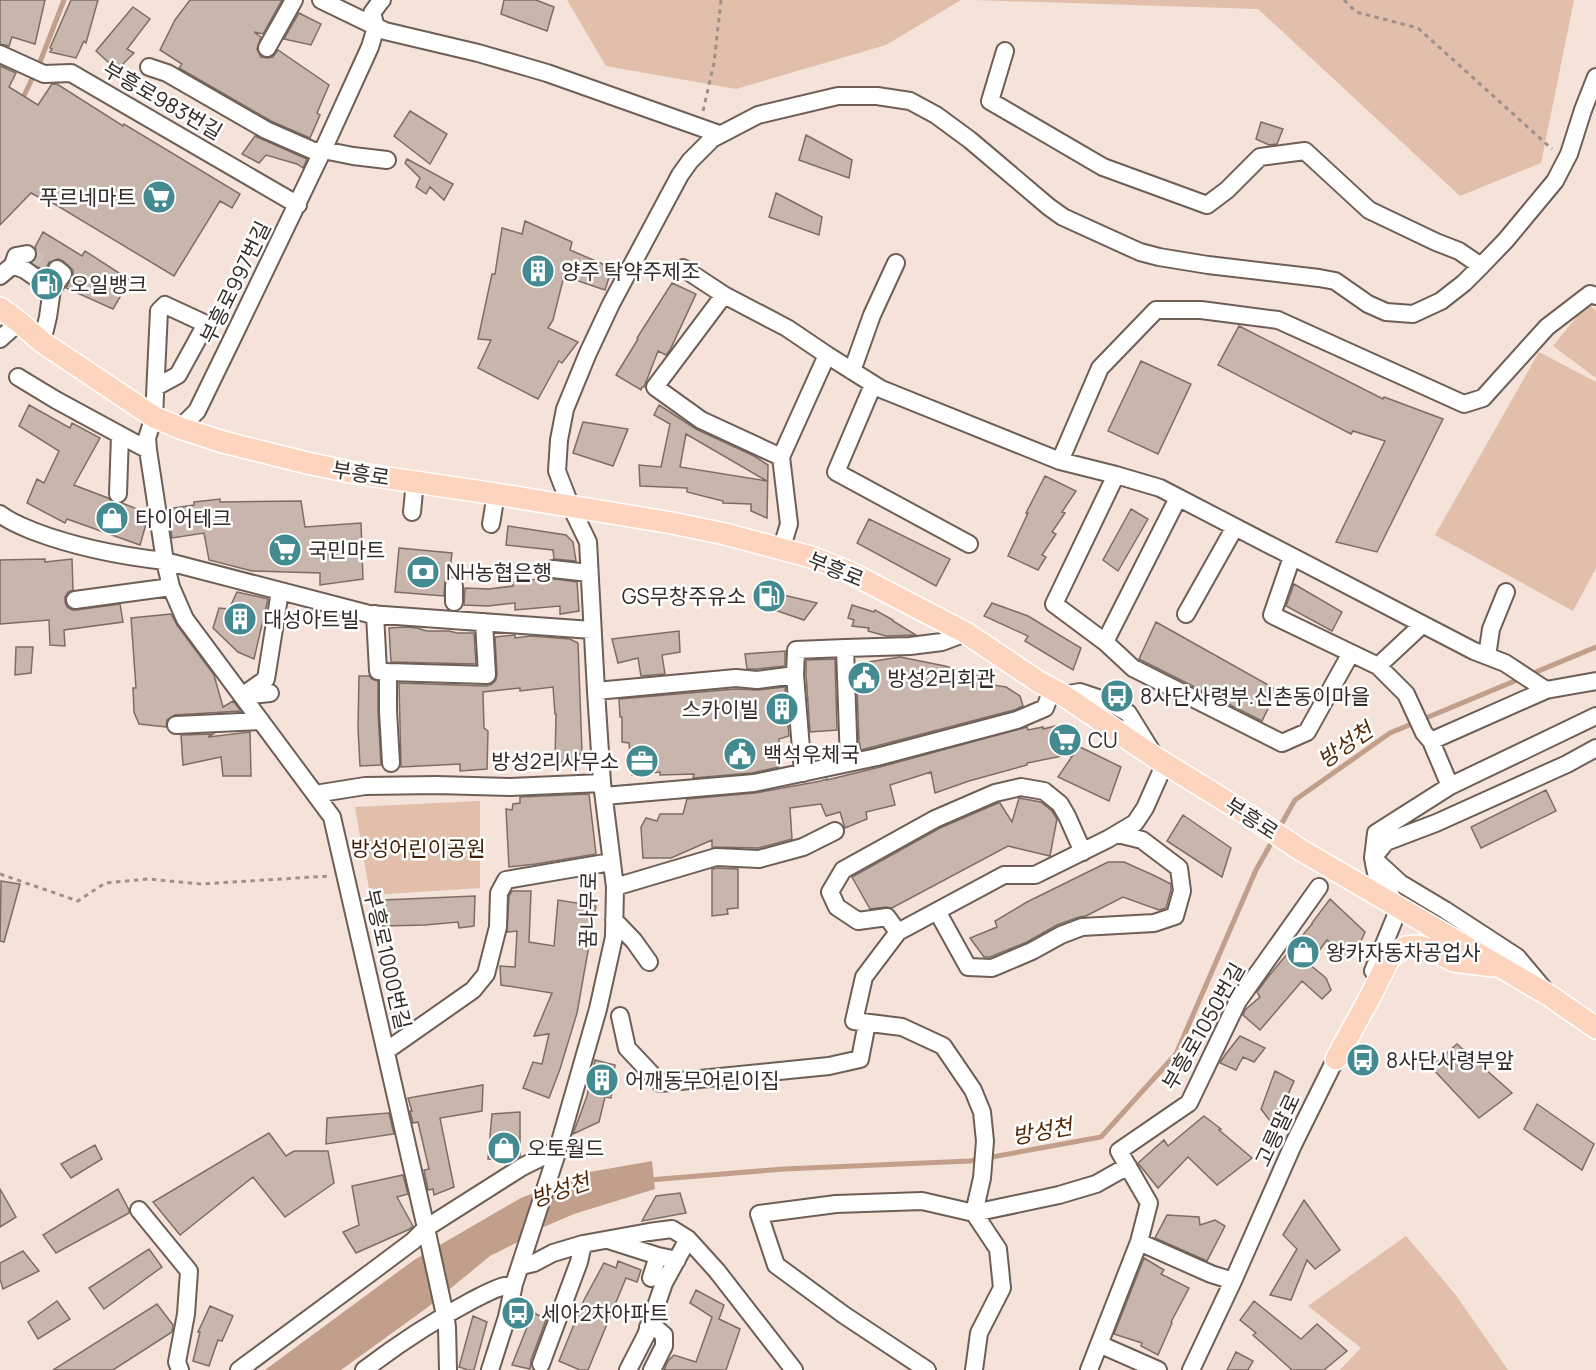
<svg xmlns="http://www.w3.org/2000/svg" width="1596" height="1370" font-family="Manrope,'Noto Sans KR',sans-serif">
<style>
.green{fill:#e1bfab}
.water{fill:#c29f8b}
.lines{fill:none;stroke-linecap:round;stroke-linejoin:round}
.stream{stroke:#c29f8b;stroke-width:5}
.building{fill:#c8b6ac;stroke:#7d6d64;stroke-width:1.5;fill-rule:evenodd}
.minor-tunnel{stroke:#cebeb5;stroke-width:16;stroke-dasharray:16 8;stroke-linecap:butt}
.minor-casing{stroke:#6e5f56;stroke-width:20}
.major-casing{stroke:#fff;stroke-width:24}
.path{stroke:#9f918a;stroke-width:3;stroke-dasharray:4.5 4.5;stroke-linecap:butt}
.minor{stroke:#fff;stroke-width:16}
.major{stroke:#fdd5be;stroke-width:21}
.labels{text-anchor:middle;dominant-baseline:central;stroke-width:5;stroke-linejoin:round;paint-order:stroke}
.street-label{font-size:21px;fill:#332c28;stroke:#fff}
.poi-label{font-size:21px;fill:#332c28;stroke:#fff;text-anchor:start}
.park-label{font-size:21px;fill:#421f06;stroke:#fff}
.water-label{font-size:22px;font-style:italic;fill:#542604;stroke:#fff}
</style>
<rect width="100%" height="100%" fill="#f5e2d8"/>
<path class="green" d="M567,0H961L886,45L736,89L606,66Z
M973,0H1574L1541,163L1460,196L1258,9Z
M1587,304L1596,310V378L1553,346Z
M1539,352L1596,382V568L1573,611L1435,535Z
M480,801V888L370,895L355,807Z
M1406,1236L1455,1294L1508,1370H1340L1361,1348L1308,1306Z"/>
<path class="water" d="M652,1161L655,1189L574,1214L539,1229L522,1240L490,1256L428,1307L341,1370H265L414,1260L521,1198L584,1173Z"/>
<g class="lines">
<path class="stream" d="M21,102L40,62L64,0
M1278,830L1295,800L1390,733L1596,647
M649,1180L784,1169L970,1161L1101,1137L1176,1054L1256,870L1274,838"/>
</g>
<path class="building" d="M0,0H45L35,44L12,37L9,46L0,44Z
M71,0H98L86,43L84,41L76,58L50,52L52,49L50,48Z
M190,0H282L263,34L254,32L261,37L257,49L261,57L267,58L273,57L278,50L329,85L317,113L320,115L310,138L271,121L179,68L182,64L160,50L175,20Z
M504,0H536L554,7L547,31L501,14Z
M133,7L150,19L127,49L134,53L117,70L96,51Z
M299,13L321,24L311,45L284,39Z
M0,66L16,73L9,87L38,105L52,84H57L123,126L124,124L240,194L232,208L220,201L174,276L43,197L42,199L31,193L0,225Z
M410,111L447,134L430,164L394,136Z
M1261,122L1283,129L1277,144L1269,145L1256,139Z
M806,135L852,160L849,178L799,160Z
M255,136L307,159L303,168L297,164L266,155L259,163L242,154Z
M407,159L453,184L444,200L430,187L426,194L416,187L420,178L405,163Z
M776,193L822,217L819,235L769,217Z
M525,221L572,242L570,250L612,268L605,290L564,276L553,320L548,328L578,342L562,363L559,361L538,399L478,368L491,340L478,339L492,274H495L502,228L522,234Z
M43,232L82,256L85,251L130,280L113,309L66,288L73,275V270L63,261L58,259L49,262L47,267V273L33,263L37,257V252L35,247Z
M672,283L696,294L670,350L666,355L658,351L644,387H642L641,390L616,375L638,339L637,338Z
M1239,326L1383,399L1384,397L1443,419L1377,552L1336,542L1385,441L1353,431L1351,434L1218,365Z
M1141,361L1191,384L1158,454L1108,431Z
M29,405L70,428L72,423L100,438L74,485L108,498L113,503L117,504L122,503L147,513L148,517L140,545L67,519L65,523L27,503L37,479L44,483L59,451L19,426Z
M659,405L696,429L754,456L768,465L767,518L751,511V504L723,503V501L687,492V488L640,486L639,465L661,467L670,424L654,415ZM686,434L767,481L680,467Z
M583,422L628,429L613,466L573,453Z
M1045,476L1076,491L1062,512L1065,513L1052,532L1056,534L1042,555L1046,557L1038,570L1008,556L1028,513H1026Z
M220,499V502L301,501L305,527L361,523L363,579L320,585V573L252,571L209,560L204,533L172,538L168,509L194,505V502Z
M1131,509L1148,519L1118,571L1103,560Z
M869,519L950,559L936,586L857,543Z
M508,526L566,535L573,542L576,561L554,559L553,550L506,545Z
M399,548L452,553L449,577L445,581L444,596L395,592Z
M45,559V562L72,559L73,590L68,592L65,597V602L67,607L72,610H76L120,604L123,622L64,630L65,646L50,645L49,620L0,624V560Z
M548,578L577,582L579,611L560,614V606L515,610V603L488,606L464,605L465,588L489,589L513,586L512,582Z
M1294,584L1342,612L1332,631L1286,606Z
M237,592L268,599L254,659L238,652L213,628L219,608L229,609Z
M775,593L817,603L804,620L766,607Z
M992,603L1028,616L1081,648L1073,670L1025,641L1028,636L984,616Z
M852,605L874,612L875,610L893,620V621L916,635L886,636L868,631L869,628L852,626L854,620L848,618Z
M171,614L177,625L214,675L223,707L233,701L241,711L175,715L167,720L166,727L139,724L134,712L133,688H136L131,618Z
M1156,622L1277,690L1262,721L1139,659Z
M406,627L417,628L427,631H449L457,633H474L476,664L391,662L389,628Z
M679,631L680,652L662,655L665,674L641,676L638,658L618,663L612,639Z
M515,635V638L530,636L570,639L578,643L582,752L573,761L555,762L556,714H555L553,687L520,691V688L483,692L484,728L488,731L487,769L460,771V764L401,767L399,683L487,686L492,684L496,680L497,674L495,637Z
M16,647H33L31,673L15,675Z
M785,651V666L757,669H747L745,654Z
M900,657L945,666L981,677L979,683L1006,687L1020,696L1023,706L1014,710L861,750L859,741L856,664Z
M835,659L837,730L810,732L806,675V660Z
M359,676H369L372,679L378,681V712L381,765L360,766L358,728Z
M785,687L789,736L779,739V767L752,773L693,778L694,774L660,775V772L632,775L629,743L622,742V717H620L619,699L736,689L758,690Z
M1063,724L1074,732L1078,749L1080,747L1121,767L1109,801L1058,777L1073,755L1067,756V755L1027,763V765L969,781L935,793L931,772L890,785L895,805L866,812L867,819L845,828L840,812L826,816L821,804L790,808L792,839L758,848L712,847V840L671,858H643L641,827L646,818L657,821L660,814H683L687,799L755,793L821,781L827,779V780L880,767L1027,727L1028,730L1043,727V729Z
M250,732L251,776H223L221,757L183,765L181,735L213,734L208,737Z
M1546,790L1556,811L1481,848L1471,827Z
M589,794L596,854L536,864L509,867L506,809L512,810L513,804L520,803V797Z
M1019,798L1041,802L1052,811L1057,819L1050,856L1008,846L892,908L886,907L870,909L852,877L940,828L998,803H1000L1012,822Z
M1183,815L1231,848L1222,877L1167,841Z
M1108,862H1124L1153,875L1171,884V890L1166,908L1159,910L1123,897L1086,916L1079,917L1057,925L1027,942L990,957H984L970,938L997,927L995,921L1027,902Z
M717,868L738,869V908L727,909L728,914L712,916V869Z
M1,881L20,884L4,942L0,941Z
M512,891H531L529,942L554,946L558,900L596,906L577,1013L560,1069L549,1098L523,1088L533,1062L542,1064L549,1034L534,1036L552,993L501,985L500,966L515,967L517,931L507,932L509,896Z
M475,896L474,926L459,928L458,922L425,925L382,926L383,900Z
M1330,899L1365,932L1361,941L1345,958L1327,940L1309,964L1326,978L1331,990L1322,999L1302,981L1260,1030L1243,1015L1245,1010L1260,997L1257,992L1268,977L1312,924V923Z
M1240,1036L1265,1048L1254,1062L1243,1057L1236,1070L1220,1063L1225,1055Z
M1457,1044L1512,1093L1479,1118L1431,1067Z
M595,1060L615,1065L611,1098L605,1097L599,1122L573,1134L587,1096Z
M1275,1071L1294,1081L1274,1126L1261,1109Z
M483,1085L482,1111L440,1118L454,1187L434,1195L433,1189L428,1190L424,1170L429,1169L418,1122L413,1123L410,1111H412L408,1098Z
M1537,1104L1594,1144L1582,1170L1524,1129Z
M520,1112V1156L512,1161L488,1159L492,1114Z
M389,1113L394,1134L326,1144L327,1118Z
M1204,1116L1221,1129L1219,1130L1252,1158L1217,1185L1188,1157L1158,1188L1138,1163L1164,1140L1168,1146Z
M269,1133L286,1156L294,1151H328L334,1183L285,1217L253,1177L180,1235L153,1202Z
M95,1145L102,1159L71,1178L61,1164Z
M403,1175L408,1194L397,1197L413,1226L410,1229L356,1253L343,1232L359,1225L352,1186Z
M0,1189L16,1217L0,1227Z
M118,1189L129,1210V1213L56,1253L43,1235Z
M680,1193L686,1213L642,1221L656,1196Z
M1304,1200L1340,1250L1315,1269L1307,1260L1291,1300L1270,1295L1297,1249L1283,1235Z
M1167,1215L1199,1217L1200,1225L1215,1220L1225,1226L1207,1261L1155,1238Z
M149,1249L162,1267L104,1309L89,1288Z
M23,1251L39,1271L3,1289L0,1279V1263Z
M1144,1258L1164,1270L1161,1274L1189,1288L1171,1322L1172,1323L1158,1355L1141,1346L1142,1343L1114,1334Z
M618,1261L641,1270L637,1282L626,1278L588,1370H580L559,1361L584,1300L604,1263L616,1268Z
M696,1290L724,1305L719,1319L740,1329L726,1370H664L668,1361L674,1355L696,1362L712,1317L690,1303Z
M57,1301L70,1319L38,1339L28,1322Z
M1254,1301L1301,1339L1317,1324L1347,1351L1324,1370H1292L1253,1335L1256,1333L1240,1320Z
M157,1304L173,1325L172,1332L113,1370H53Z
M210,1306L233,1316L222,1341L218,1340L209,1366L193,1361L200,1332H198Z
M533,1312L546,1320L531,1360L530,1369L512,1365Z
M473,1316L487,1322L474,1370H468L459,1367Z
M1236,1352L1253,1361L1248,1370H1227Z"/>
<g class="lines">
<path class="minor-tunnel" d="M27,254L57,269"/>
<g class="minor-casing">
<path id="minor" d="M321,0L385,31L478,53L547,73L719,134
M376,27L372,13L380,2L382,0
M267,48L294,0
M1005,51L990,101L1103,167L1207,205L1227,190L1260,157L1305,151L1369,210L1436,242L1459,251L1481,266
M0,54L44,74L71,73L298,205
M149,67L167,73L266,130L314,151L323,150L353,156L387,160
M13,265L16,256L27,254
M683,268L724,295
M0,276L13,265L25,270L52,289L48,317L42,342
M52,289L63,274L57,269
M0,339L19,322
M827,355L881,389L1060,461L1116,475L1160,488L1474,651L1505,663L1546,690L1596,681
M852,371L872,315L896,263
M18,377L56,400L148,450
M873,385L836,472L969,544
M156,387L178,375L206,324L165,305L159,311L154,417L147,438L148,450L165,561L171,587L185,619L332,817L426,1228L445,1315L447,1327L448,1370
M180,428L197,411L234,335L323,150L370,47L376,27
M781,457L701,420L655,387L724,295L787,328L827,355L781,457L789,524L781,550
M1060,461L1100,368L1156,310H1201L1278,320L1464,404L1483,398L1547,327L1590,294L1596,296
M1116,475L1054,604L1105,642L1133,668L1282,743L1307,732L1351,653
M118,494L120,435
M412,512L415,481
M0,514C10,522 21,526 33,531C75,547 120,556 165,561L369,614L592,630
M491,524L496,494
M1292,557L1272,615L1378,666L1422,625
M553,569L589,573
M454,586V602
M75,600L171,587
M375,614L378,671L388,672L487,675L484,622
M1186,614L1235,527
M1105,642L1178,498
M1487,656L1491,629L1506,592
M1378,666L1406,694L1424,733L1431,741L1450,786
M388,672V711L391,763
M596,691L736,678L757,680L795,675
M1063,695L1080,692L1104,700L1128,713L1154,755
M242,696L266,679L280,591
M243,696L270,693
M176,725L261,721
M1431,741L1546,690
M849,763L845,648L910,646L942,642L966,633
M803,773L795,675L796,650L845,648
M315,794L365,786L436,785L510,787L602,783
M604,796L754,783L877,757L1017,720L1045,708L1052,690
M1373,858L1386,842L1436,823L1567,764L1596,748
M1374,859L1400,883L1445,910L1517,957L1543,988
M615,887L716,857L759,859L803,847L835,831
M937,911L968,967L992,968L1032,951L1061,935L1082,927L1154,923L1175,916L1182,891L1179,868L1142,840L1118,834
M614,920L634,941L649,962
M898,932L887,917L858,921L837,907L830,892L843,870L935,819L995,793L1021,787L1044,791L1060,804L1067,816L1083,852
M1373,971L1399,908L1376,873L1373,858L1376,833L1450,786L1596,716
M620,1016L627,1048L660,1083L829,1066L860,1059L867,1023
M386,1051L473,990L486,974L498,927L499,893L506,880L611,862
M139,1210L189,1271L186,1314L177,1362L180,1370
M608,1240L658,1256L677,1260
M1139,1242L1211,1274L1233,1281
M521,1266L534,1263L553,1253L583,1244L649,1232L672,1229L688,1239L717,1271L794,1370
M651,1278L658,1256
M648,1327L657,1329L664,1335V1346L652,1370
M1099,1344L1158,1370
M541,1364L579,1262L583,1244
M239,1370L377,1268L413,1241L426,1228L522,1167L558,1149
M364,1370C398,1344 433,1321 471,1301C487,1293 496,1287 514,1284
M490,1370L507,1317L514,1284L555,1159L598,1009L614,937L615,887L602,783L596,691L588,542L571,507L557,471L559,440L565,409L588,353L611,304L680,175L690,161L712,139L758,115L838,96H877L910,101L936,115L970,140L1049,207L1063,217L1140,252L1159,257L1208,265L1319,278L1335,281L1368,304L1386,312L1413,314L1441,301L1464,283L1481,266L1506,240L1555,181L1569,154L1583,110L1596,77
M628,1370L646,1335L664,1283L688,1239
M927,1370L844,1315L776,1265L759,1214L836,1204L922,1201L974,1213L1059,1195L1096,1184L1128,1166
M974,1370L979,1333L1002,1288L998,1249L974,1213L982,1178L985,1141L982,1112L973,1090L943,1046L902,1027L854,1021L864,977L898,932L1004,875H1035L1108,839L1135,823L1145,808L1161,772L1166,764
M1089,1370L1139,1242L1149,1203L1119,1151L1189,1103L1238,1001L1319,887
M1191,1370L1233,1281L1293,1145L1340,1050"/>
</g>
<g class="major-casing">
<path id="major" d="M0,308L19,322L42,342L154,417L180,428L223,442L307,463L355,473L496,494L672,523L725,534L811,557L849,572L966,633L1039,682L1063,695L1156,758L1250,816L1299,849L1550,996L1596,1028
M1336,1059L1370,997L1389,959L1394,954L1406,947L1417,946L1431,949L1453,961L1493,966"/>
</g>
<path class="path" d="M1344,0L1356,12L1418,28L1552,149
M703,111L714,63L721,0
M0,874L78,901L105,883L148,879L201,884L329,876"/>
<use href="#minor" class="minor"/>
<use href="#major" class="major"/>
</g>
<defs>
<g id="supermarket-disc" transform="scale(1.725)"><circle r="9.5" fill="#438b90" stroke="#fff"/><path d="M-6-5.5h2.5l.6 2H6L4.5 2H-2.5L-4.4-4H-6ZM-1.5 3.2a1.3 1.3 0 1 0 .1 0ZM3 3.2a1.3 1.3 0 1 0 .1 0Z" fill="#fff"/></g>
<g id="building-disc" transform="scale(1.725)"><circle r="9.5" fill="#438b90" stroke="#fff"/><path d="M-4-6H4V6H1V3H-1V6H-4ZM-2.5-4.3h1.7v1.8h-1.7ZM.8-4.3h1.7v1.8H.8ZM-2.5-1h1.7V.8h-1.7ZM.8-1h1.7V.8H.8Z" fill="#fff"/></g>
<g id="fuel-disc" transform="scale(1.725)"><circle r="9.5" fill="#438b90" stroke="#fff"/><path d="M-5.5-6h7V0h2V4h1.3V-2.5L3-4.5l.8-.8L6-3V5H2.5V1h-1V6h-7ZM-4.2-4.7v3.2H.2V-4.7Z" fill="#fff"/></g>
<g id="shop-disc" transform="scale(1.725)"><circle r="9.5" fill="#438b90" stroke="#fff"/><path d="M-5-2.5h2.3a2.7 3.5 0 0 1 5.4 0H5L5.5 6h-11ZM-1.5-2.5h3a1.5 2.3 0 0 0-3 0Z" fill="#fff"/></g>
<g id="bank-disc" transform="scale(1.725)"><circle r="9.5" fill="#438b90" stroke="#fff"/><path d="M-6-4H6V4H-6ZM0-2.3a2.3 2.3 0 1 0 0 4.6a2.3 2.3 0 1 0 0-4.6Z" fill="#fff"/></g>
<g id="civic-disc" transform="scale(1.725)"><circle r="9.5" fill="#438b90" stroke="#fff"/><path d="M-.6-6.5H3V-4.5H.6V-3L4-1V1h2V6H-6V1h2V-1L-.6-3ZM-1.2 2.5V6h2.4V2.5Z" fill="#fff"/></g>
<g id="bus-disc" transform="scale(1.725)"><circle r="9.5" fill="#438b90" stroke="#fff"/><path d="M-5-6H5V4H4V6H2V4H-2V6H-4V4H-5ZM-3.5-4V0h7V-4ZM-3.5 1.2v1.5H-2V1.2ZM2 1.2v1.5H3.5V1.2Z" fill="#fff"/></g>
<g id="office-disc" transform="scale(1.725)"><circle r="9.5" fill="#438b90" stroke="#fff"/><path d="M-6-3h4V-5.5h4V-3h4V5H-6ZM-1-4.5V-3h2v-1.5ZM-6 0V1H6V0Z" fill="#fff"/></g>
</defs>
<g fill-rule="evenodd">
<use href="#supermarket-disc" x="159" y="197"/>
<use href="#building-disc" x="538" y="271"/>
<use href="#fuel-disc" x="47" y="284"/>
<use href="#shop-disc" x="112" y="518"/>
<use href="#supermarket-disc" x="285" y="550"/>
<use href="#bank-disc" x="423" y="572"/>
<use href="#fuel-disc" x="769" y="596"/>
<use href="#building-disc" x="240" y="619"/>
<use href="#civic-disc" x="864" y="678"/>
<use href="#bus-disc" x="1117" y="696"/>
<use href="#building-disc" x="782" y="709"/>
<use href="#supermarket-disc" x="1065" y="740"/>
<use href="#civic-disc" x="740" y="754"/>
<use href="#office-disc" x="642" y="761"/>
<use href="#shop-disc" x="1303" y="952"/>
<use href="#bus-disc" x="1363" y="1060"/>
<use href="#building-disc" x="602" y="1080"/>
<use href="#shop-disc" x="504" y="1148"/>
<use href="#bus-disc" x="518" y="1313"/>
</g>
<g class="labels">
<g class="street-label">
<text transform="translate(163 100) rotate(30)">부흥로983번길</text>
<text transform="translate(235 282) rotate(-64)">부흥로997번길</text>
<text transform="translate(361 473) rotate(9)">부흥로</text>
<text transform="translate(836 569) rotate(22)">부흥로</text>
<text transform="translate(1252 818) rotate(33)">부흥로</text>
<text transform="translate(588 910) rotate(-89)">꿈나무로</text>
<text transform="translate(388 959) rotate(77)">부흥로1000번길</text>
<text transform="translate(1203 1026) rotate(-60)">부흥로1050번길</text>
<text transform="translate(1277 1130) rotate(-65)">고릉말로</text>
</g>
<g class="poi-label">
<text x="136" y="197" text-anchor="end">푸르네마트</text>
<text x="561" y="271">양주 탁약주제조</text>
<text x="70" y="284">오일뱅크</text>
<text x="135" y="518">타이어테크</text>
<text x="308" y="550">국민마트</text>
<text x="446" y="572">NH농협은행</text>
<text x="746" y="596" text-anchor="end">GS무창주유소</text>
<text x="263" y="619">대성아트빌</text>
<text x="887" y="678">방성2리회관</text>
<text x="1140" y="696">8사단사령부.신촌동이마을</text>
<text x="759" y="709" text-anchor="end">스카이빌</text>
<text x="1088" y="740">CU</text>
<text x="763" y="754">백석우체국</text>
<text x="619" y="761" text-anchor="end">방성2리사무소</text>
<text x="1326" y="952">왕카자동차공업사</text>
<text x="1386" y="1060">8사단사령부앞</text>
<text x="625" y="1080">어깨동무어린이집</text>
<text x="527" y="1148">오토월드</text>
<text x="541" y="1313">세아2차아파트</text>
</g>
<g class="park-label">
<text x="418" y="848">방성어린이공원</text>
</g>
<g class="water-label">
<text transform="translate(1345 745) rotate(-35)">방성천</text>
<text transform="translate(1042 1131) rotate(-10)">방성천</text>
<text transform="translate(560 1190) rotate(-19)">방성천</text>
</g>
</g>
</svg>
